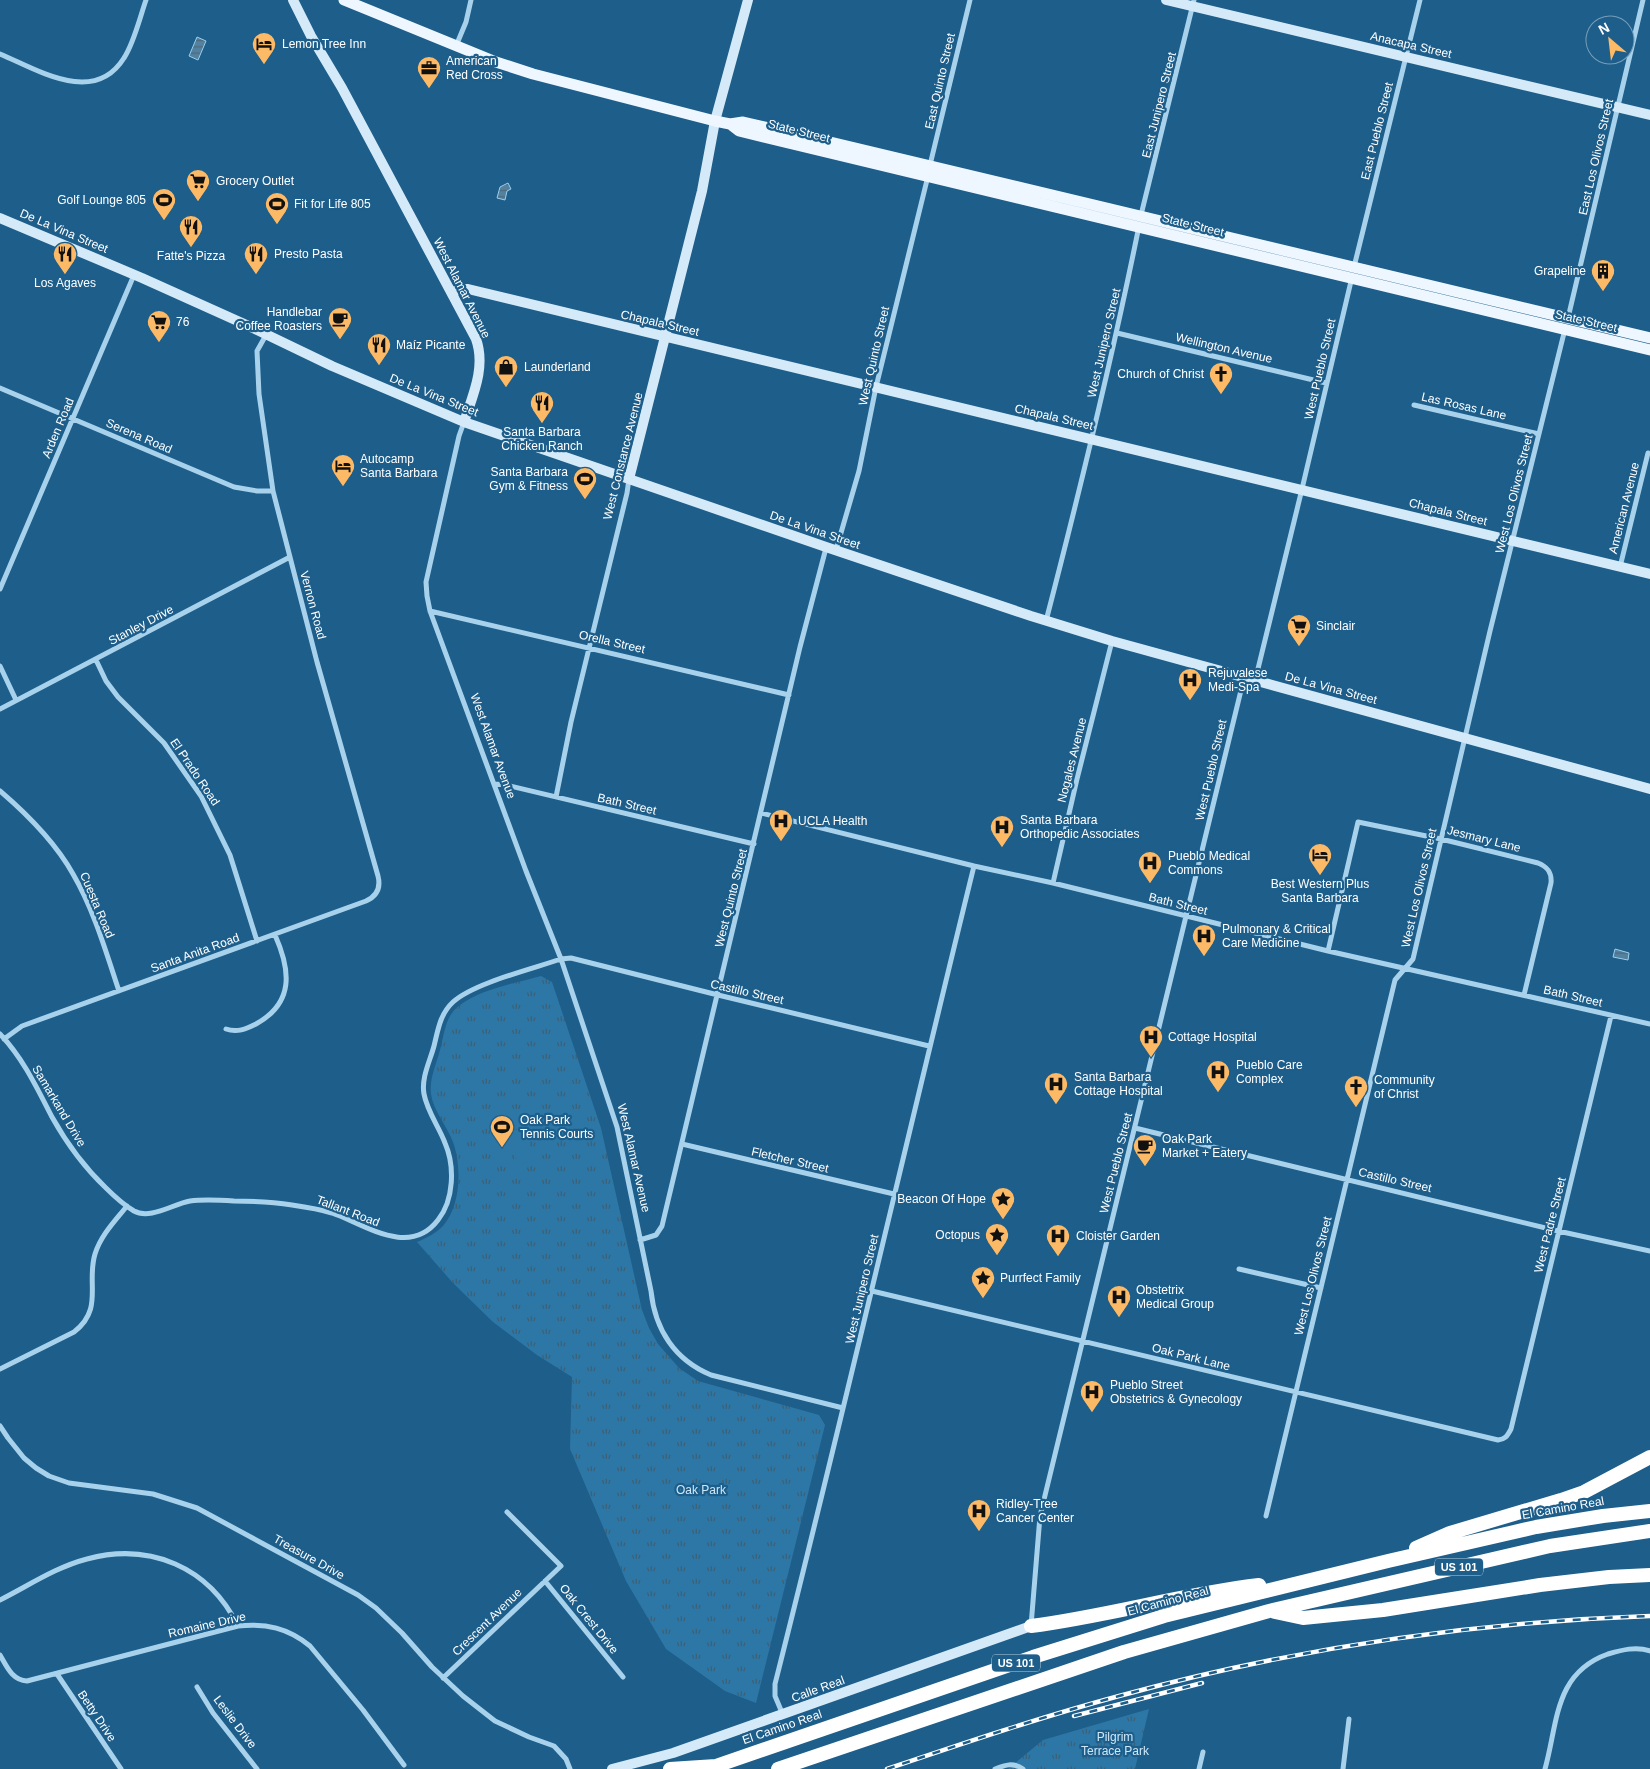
<svg xmlns="http://www.w3.org/2000/svg" width="1650" height="1769" font-family="Arial,sans-serif">
<style>
.grass{fill:url(#grass-tufts)}
.pitch{fill:#2d77a6}
.water{fill:url(#water-rules);stroke:#9bcfee}
.lines{fill:none;stroke-linecap:round;stroke-linejoin:round}
.street{stroke:#a8d2ec;stroke-width:5}
.secondary{stroke:#d4eaf9;stroke-width:10}
.primary{stroke:#eef7ff;stroke-width:11}
.highway{stroke:#fff;stroke-width:14}
.rail-casing{stroke:#fff;stroke-width:4.5}
.rail{stroke:#1d5e8b;stroke-width:2.5;stroke-dasharray:8;stroke-linecap:butt}
.labels{text-anchor:middle;dominant-baseline:central;stroke-width:4.5;stroke-linejoin:round;paint-order:stroke}
.shield{fill:#1d5e8b;stroke:#bbcfdc;stroke-width:1}
.shield-label{font-size:11px;font-weight:bold;fill:#fff}
.poi-label{font-size:12px;fill:#fff;stroke:#1d5e8b;text-anchor:start}
.street-label{font-size:12px;fill:#fff;stroke:#1d5e8b}
.park-label{font-size:12px;fill:#cde8f9;stroke:#1d5e8b}
</style>
<defs>
<pattern id="grass-tufts" width="24" height="20" patternUnits="userSpaceOnUse" patternTransform="scale(1.25)"><rect width="24" height="20" fill="#2d77a6"/><path d="M3 7l-1-3M5 7V3M7 7l1-3M15 17l-1-3M17 17v-4M19 17l1-3" fill="none" stroke="#3e5f74"/></pattern>
<pattern id="water-rules" width="6" height="5" patternUnits="userSpaceOnUse" patternTransform="scale(1.25)"><rect width="6" height="5" fill="#5381a0"/><path d="M0 2.5h6" fill="none" stroke="#50697a"/></pattern>
</defs>
<rect width="100%" height="100%" fill="#1d5e8b"/>
<path class="grass" d="M541,976L552,982L601,1128L642,1310L649,1328L658,1344L679,1368L698,1381L819,1415L825,1425L756,1703L725,1691L666,1649L626,1581L570,1449L572,1377L537,1355L493,1322L453,1283L417,1242C427,1238 436,1233 443,1226C461,1205 462,1167 453,1142C447,1126 433,1110 431,1094C429,1077 438,1061 441,1046C445,1030 446,1015 460,1005C481,989 516,983 541,976Z
M1149,1709L1135,1769H1008L1043,1740Z"/>
<path class="pitch" d="M528,1129L532,1162L516,1164L513,1130Z
M508,1130L512,1164L496,1165L493,1132Z"/>
<path class="water" d="M197,37L206,41L198,60L189,56Z
M508,183L511,189L507,191L505,200L497,198L500,187Z
M1615,949L1629,953L1628,960L1613,957Z"/>
<g class="lines">
<path class="street" d="M456,46L466,22L471,0
M0,54C38,70 94,106 124,58C134,43 140,17 146,0
M930,165L970,0
M1141,215L1194,0
M1354,267L1420,0
M1568,318L1643,0
M1117,333L1326,383
M0,388L234,487L257,491H273
M1414,405L1539,434
M464,422L459,436L426,582L427,596L430,611L526,871L561,959L617,1127L651,1291C655,1330 675,1360 711,1375L843,1408
M836,550L859,471L876,387L928,176
M1620,567L1648,453
M0,589L134,275
M430,611L789,695
M1046,621C1080,490 1112,359 1139,226
M96,660L106,681L118,697L164,743L201,796L230,855L257,941
M0,666L16,700
M1255,681L1302,489L1352,277
M0,709L290,557
M495,784L506,785L754,844
M0,791C28,815 55,842 73,874C94,910 106,952 119,991
M556,797L571,722L627,493L629,479
M761,813L974,866L1053,883L1328,951L1650,1024
M1053,883L1077,779L1112,641
M1328,951L1358,822L1441,839L1538,863C1548,867 1552,873 1551,883L1524,995
M226,1029C237,1033 246,1029 256,1024C294,1003 291,971 275,935
M0,1034C23,1058 37,1088 52,1117C67,1144 84,1167 106,1188C114,1196 124,1205 134,1211C150,1220 173,1204 190,1201C204,1199 220,1200 234,1201C254,1201 273,1202 292,1205C306,1207 319,1209 332,1213C364,1224 409,1258 438,1220C454,1200 455,1166 445,1143C439,1127 427,1111 424,1094C421,1078 430,1061 434,1046C438,1030 440,1014 453,1002C474,983 532,969 561,959L571,958L718,995L929,1046
M4,1039L22,1026L366,901C377,896 381,888 378,876L317,662L273,491L259,394L257,351L266,335
M1135,1128L1558,1231L1650,1251
M682,1144L894,1194
M640,1240L656,1235L662,1226L800,647L826,548
M1239,1269L1321,1288
M872,1291L1498,1440C1506,1439 1507,1436 1511,1429L1611,1016
M0,1369L74,1332C104,1309 86,1283 95,1254C101,1235 115,1221 127,1206
M0,1426L8,1438L24,1458L36,1468L49,1476L69,1483L153,1494L197,1508L358,1595L376,1608L402,1633L432,1667L463,1696L495,1721L529,1737L554,1746L566,1759L570,1769
M1266,1516L1395,980L1413,959L1490,631L1565,329
M545,1581L623,1677
M0,1600C28,1586 56,1567 87,1559C150,1542 209,1567 238,1626
M1031,1626L1040,1516L1244,678
M0,1655C7,1667 12,1680 27,1681L238,1626C266,1623 288,1628 310,1646L363,1710L404,1765
M57,1674L121,1769
M443,1678L561,1566L507,1512
M197,1687L213,1713L257,1769
M783,1715L775,1696V1684C844,1412 907,1138 974,866
M995,1769C1005,1765 1013,1762 1023,1769
M1199,1769L1203,1752
M1343,1769L1349,1719
M1545,1769C1558,1723 1554,1673 1608,1654C1622,1650 1636,1646 1650,1651"/>
<path class="secondary" d="M293,0L311,36L342,88L476,339C486,367 473,395 464,422
M1166,0L1650,115
M0,218L142,278L251,327L332,366L464,422L826,547L1031,616L1112,641L1650,789
M452,292L462,289H468L1650,574
M629,479L702,191L715,121L748,0
M612,1769L673,1753L1031,1626"/>
<path class="primary" d="M344,0L496,62L533,74L715,121L730,124L743,122L826,141L1650,338
M730,124L739,131L1650,350"/>
<path class="highway" d="M1416,1548L1450,1533L1561,1500L1584,1492L1650,1457
M1275,1612L1303,1618L1383,1610L1540,1585L1609,1577L1650,1575
M1031,1626C1108,1616 1182,1594 1259,1585
M670,1769L716,1766
M707,1769L1033,1657L1164,1616L1388,1561L1536,1527L1603,1516L1650,1511
M778,1769L1124,1652L1269,1611L1550,1546L1650,1531"/>
<g class="rail-casing">
<path id="rail" d="M1074,1716L1202,1683
M887,1769C964,1743 1041,1717 1119,1696C1292,1649 1472,1622 1650,1616"/>
</g>
<use href="#rail" class="rail"/>
</g>
<defs>
<g id="hotel-pin" transform="scale(1.25)"><path d="M0 17L-7.5 6A9.5 9.5 0 1 1 7.5 6Z" fill="#fcb966" stroke="#1d5e8b"/><path d="M-6-4.5h1.5V1H6V5H4.5V3h-9V5H-6ZM-4 0a1.8 1.8 0 1 1 3.6 0ZM.5 0V-2.5h3Q6-2.5 6 0Z" fill="#111"/></g>
<g id="office-pin" transform="scale(1.25)"><path d="M0 17L-7.5 6A9.5 9.5 0 1 1 7.5 6Z" fill="#fcb966" stroke="#1d5e8b"/><path d="M-6-3h4V-5.5h4V-3h4V5H-6ZM-1-4.5V-3h2v-1.5ZM-6 0V1H6V0Z" fill="#111"/></g>
<g id="supermarket-pin" transform="scale(1.25)"><path d="M0 17L-7.5 6A9.5 9.5 0 1 1 7.5 6Z" fill="#fcb966" stroke="#1d5e8b"/><path d="M-6-5.5h2.5l.6 2H6L4.5 2H-2.5L-4.4-4H-6ZM-1.5 3.2a1.3 1.3 0 1 0 .1 0ZM3 3.2a1.3 1.3 0 1 0 .1 0Z" fill="#111"/></g>
<g id="stadium-pin" transform="scale(1.25)"><path d="M0 17L-7.5 6A9.5 9.5 0 1 1 7.5 6Z" fill="#fcb966" stroke="#1d5e8b"/><path d="M0-5a6.5 5 0 1 0 0 10a6.5 5 0 1 0 0-10ZM-3.5-1.8h7v3.6h-7Z" fill="#111"/></g>
<g id="restaurant-pin" transform="scale(1.25)"><path d="M0 17L-7.5 6A9.5 9.5 0 1 1 7.5 6Z" fill="#fcb966" stroke="#1d5e8b"/><path d="M-5-6h1v4h1v-4h1v4h1v-4h1v5L-1.5 .5V6h-2V.5L-5-1ZM5-6V6H3V1.5H1.5Q1.5-4 5-6Z" fill="#111"/></g>
<g id="building-pin" transform="scale(1.25)"><path d="M0 17L-7.5 6A9.5 9.5 0 1 1 7.5 6Z" fill="#fcb966" stroke="#1d5e8b"/><path d="M-4-6H4V6H1V3H-1V6H-4ZM-2.5-4.3h1.7v1.8h-1.7ZM.8-4.3h1.7v1.8H.8ZM-2.5-1h1.7V.8h-1.7ZM.8-1h1.7V.8H.8Z" fill="#111"/></g>
<g id="cafe-pin" transform="scale(1.25)"><path d="M0 17L-7.5 6A9.5 9.5 0 1 1 7.5 6Z" fill="#fcb966" stroke="#1d5e8b"/><path d="M-5.5-4.5H6V0H3Q3 3.5 0 3.5H-2.5Q-5.5 3.5-5.5 0ZM3-3.2v2h1.7v-2ZM-6 4.5H4V6H-6Z" fill="#111"/></g>
<g id="shop-pin" transform="scale(1.25)"><path d="M0 17L-7.5 6A9.5 9.5 0 1 1 7.5 6Z" fill="#fcb966" stroke="#1d5e8b"/><path d="M-5-2.5h2.3a2.7 3.5 0 0 1 5.4 0H5L5.5 6h-11ZM-1.5-2.5h3a1.5 2.3 0 0 0-3 0Z" fill="#111"/></g>
<g id="church-pin" transform="scale(1.25)"><path d="M0 17L-7.5 6A9.5 9.5 0 1 1 7.5 6Z" fill="#fcb966" stroke="#1d5e8b"/><path d="M-1.2-6h2.4v3.5h3.3v2.4h-3.3V6h-2.4V-.1h-3.3v-2.4h3.3Z" fill="#111"/></g>
<g id="hospital-pin" transform="scale(1.25)"><path d="M0 17L-7.5 6A9.5 9.5 0 1 1 7.5 6Z" fill="#fcb966" stroke="#1d5e8b"/><path d="M-5-5h3v3.5h4V-5h3V5h-3V1.5h-4V5h-3Z" fill="#111"/></g>
<g id="sight-pin" transform="scale(1.25)"><path d="M0 17L-7.5 6A9.5 9.5 0 1 1 7.5 6Z" fill="#fcb966" stroke="#1d5e8b"/><path d="M0-6L1.8-2.2L6-1.7L2.9 1.2L3.7 5.4L0 3.3L-3.7 5.4L-2.9 1.2L-6-1.7L-1.8-2.2Z" fill="#111"/></g>
</defs>
<g fill-rule="evenodd">
<use href="#hotel-pin" x="264" y="44"/>
<use href="#office-pin" x="429" y="68"/>
<use href="#supermarket-pin" x="198" y="181"/>
<use href="#stadium-pin" x="164" y="200"/>
<use href="#stadium-pin" x="277" y="204"/>
<use href="#restaurant-pin" x="191" y="227"/>
<use href="#restaurant-pin" x="65" y="254"/>
<use href="#restaurant-pin" x="256" y="254"/>
<use href="#building-pin" x="1603" y="271"/>
<use href="#cafe-pin" x="340" y="319"/>
<use href="#supermarket-pin" x="159" y="322"/>
<use href="#restaurant-pin" x="379" y="345"/>
<use href="#shop-pin" x="506" y="367"/>
<use href="#church-pin" x="1221" y="374"/>
<use href="#restaurant-pin" x="542" y="403"/>
<use href="#hotel-pin" x="343" y="466"/>
<use href="#stadium-pin" x="585" y="479"/>
<use href="#supermarket-pin" x="1299" y="626"/>
<use href="#hospital-pin" x="1190" y="680"/>
<use href="#hospital-pin" x="781" y="821"/>
<use href="#hospital-pin" x="1002" y="827"/>
<use href="#hotel-pin" x="1320" y="855"/>
<use href="#hospital-pin" x="1150" y="863"/>
<use href="#hospital-pin" x="1204" y="936"/>
<use href="#hospital-pin" x="1151" y="1037"/>
<use href="#hospital-pin" x="1218" y="1072"/>
<use href="#hospital-pin" x="1056" y="1084"/>
<use href="#church-pin" x="1356" y="1087"/>
<use href="#stadium-pin" x="502" y="1127"/>
<use href="#cafe-pin" x="1145" y="1146"/>
<use href="#sight-pin" x="1003" y="1199"/>
<use href="#sight-pin" x="997" y="1235"/>
<use href="#hospital-pin" x="1058" y="1236"/>
<use href="#sight-pin" x="983" y="1278"/>
<use href="#hospital-pin" x="1119" y="1297"/>
<use href="#hospital-pin" x="1092" y="1392"/>
<use href="#hospital-pin" x="979" y="1511"/>
</g>
<g class="labels">
<g class="shield">
<rect x="1435" y="1558.5" width="48" height="17" rx="4"/>
<rect x="992" y="1654.5" width="48" height="17" rx="4"/>
</g>
<g class="shield-label">
<text x="1459" y="1567">US 101</text>
<text x="1016" y="1663">US 101</text>
</g>
<g class="poi-label">
<text x="282" y="44">Lemon Tree Inn</text>
<text x="446" y="61">American<tspan x="446" dy="14">Red Cross</tspan></text>
<text x="216" y="181">Grocery Outlet</text>
<text x="146" y="200" text-anchor="end">Golf Lounge 805</text>
<text x="294" y="204">Fit for Life 805</text>
<text x="274" y="254">Presto Pasta</text>
<text x="191" y="256" text-anchor="middle">Fatte's Pizza</text>
<text x="1586" y="271" text-anchor="end">Grapeline</text>
<text x="65" y="283" text-anchor="middle">Los Agaves</text>
<text x="322" y="312" text-anchor="end">Handlebar<tspan x="322" dy="14">Coffee Roasters</tspan></text>
<text x="176" y="322">76</text>
<text x="396" y="345">Maíz Picante</text>
<text x="524" y="367">Launderland</text>
<text x="1204" y="374" text-anchor="end">Church of Christ</text>
<text x="542" y="432" text-anchor="middle">Santa Barbara<tspan x="542" dy="14">Chicken Ranch</tspan></text>
<text x="360" y="459">Autocamp<tspan x="360" dy="14">Santa Barbara</tspan></text>
<text x="568" y="472" text-anchor="end">Santa Barbara<tspan x="568" dy="14">Gym &amp; Fitness</tspan></text>
<text x="1316" y="626">Sinclair</text>
<text x="1208" y="673">Rejuvalese<tspan x="1208" dy="14">Medi-Spa</tspan></text>
<text x="1020" y="820">Santa Barbara<tspan x="1020" dy="14">Orthopedic Associates</tspan></text>
<text x="798" y="821">UCLA Health</text>
<text x="1168" y="856">Pueblo Medical<tspan x="1168" dy="14">Commons</tspan></text>
<text x="1320" y="884" text-anchor="middle">Best Western Plus<tspan x="1320" dy="14">Santa Barbara</tspan></text>
<text x="1222" y="929">Pulmonary &amp; Critical<tspan x="1222" dy="14">Care Medicine</tspan></text>
<text x="1168" y="1037">Cottage Hospital</text>
<text x="1236" y="1065">Pueblo Care<tspan x="1236" dy="14">Complex</tspan></text>
<text x="1074" y="1077">Santa Barbara<tspan x="1074" dy="14">Cottage Hospital</tspan></text>
<text x="1374" y="1080">Community<tspan x="1374" dy="14">of Christ</tspan></text>
<text x="520" y="1120">Oak Park<tspan x="520" dy="14">Tennis Courts</tspan></text>
<text x="1162" y="1139">Oak Park<tspan x="1162" dy="14">Market + Eatery</tspan></text>
<text x="986" y="1199" text-anchor="end">Beacon Of Hope</text>
<text x="980" y="1235" text-anchor="end">Octopus</text>
<text x="1076" y="1236">Cloister Garden</text>
<text x="1000" y="1278">Purrfect Family</text>
<text x="1136" y="1290">Obstetrix<tspan x="1136" dy="14">Medical Group</tspan></text>
<text x="1110" y="1385">Pueblo Street<tspan x="1110" dy="14">Obstetrics &amp; Gynecology</tspan></text>
<text x="996" y="1504">Ridley-Tree<tspan x="996" dy="14">Cancer Center</tspan></text>
</g>
<g class="street-label">
<text transform="translate(1411 45) rotate(13)">Anacapa Street</text>
<text transform="translate(940 81) rotate(-77)">East Quinto Street</text>
<text transform="translate(1159 105) rotate(-76)">East Junipero Street</text>
<text transform="translate(799 131) rotate(14)">State Street</text>
<text transform="translate(1377 131) rotate(-76)">East Pueblo Street</text>
<text transform="translate(1596 157) rotate(-77)">East Los Olivos Street</text>
<text transform="translate(1193 225) rotate(14)">State Street</text>
<text transform="translate(64 231) rotate(23)">De La Vina Street</text>
<text transform="translate(462 288) rotate(63)">West Alamar Avenue</text>
<text transform="translate(1586 321) rotate(13)">State Street</text>
<text transform="translate(660 323) rotate(13)">Chapala Street</text>
<text transform="translate(1104 343) rotate(-77)">West Junipero Street</text>
<text transform="translate(1224 348) rotate(13)">Wellington Avenue</text>
<text transform="translate(874 356) rotate(-77)">West Quinto Street</text>
<text transform="translate(1320 369) rotate(-77)">West Pueblo Street</text>
<text transform="translate(434 395) rotate(22)">De La Vina Street</text>
<text transform="translate(1464 406) rotate(13)">Las Rosas Lane</text>
<text transform="translate(1054 417) rotate(13)">Chapala Street</text>
<text transform="translate(58 428) rotate(-67)">Arden Road</text>
<text transform="translate(139 436) rotate(23)">Serena Road</text>
<text transform="translate(623 456) rotate(-76)">West Constance Avenue</text>
<text transform="translate(1514 494) rotate(-76)">West Los Olivos Street</text>
<text transform="translate(1624 508) rotate(-76)">American Avenue</text>
<text transform="translate(1448 512) rotate(14)">Chapala Street</text>
<text transform="translate(815 530) rotate(19)">De La Vina Street</text>
<text transform="translate(313 605) rotate(75)">Vernon Road</text>
<text transform="translate(141 625) rotate(-28)">Stanley Drive</text>
<text transform="translate(612 642) rotate(13)">Orella Street</text>
<text transform="translate(1331 688) rotate(15)">De La Vina Street</text>
<text transform="translate(493 746) rotate(70)">West Alamar Avenue</text>
<text transform="translate(1072 760) rotate(-76)">Nogales Avenue</text>
<text transform="translate(1211 770) rotate(-77)">West Pueblo Street</text>
<text transform="translate(195 772) rotate(56)">El Prado Road</text>
<text transform="translate(627 804) rotate(13)">Bath Street</text>
<text transform="translate(1484 839) rotate(14)">Jesmary Lane</text>
<text transform="translate(1419 888) rotate(-77)">West Los Olivos Street</text>
<text transform="translate(731 898) rotate(-76)">West Quinto Street</text>
<text transform="translate(1178 904) rotate(14)">Bath Street</text>
<text transform="translate(97 905) rotate(67)">Cuesta Road</text>
<text transform="translate(195 953) rotate(-20)">Santa Anita Road</text>
<text transform="translate(747 992) rotate(13)">Castillo Street</text>
<text transform="translate(1573 996) rotate(13)">Bath Street</text>
<text transform="translate(59 1106) rotate(59)">Samarkand Drive</text>
<text transform="translate(634 1158) rotate(77)">West Alamar Avenue</text>
<text transform="translate(790 1160) rotate(13)">Fletcher Street</text>
<text transform="translate(1116 1163) rotate(-76)">West Pueblo Street</text>
<text transform="translate(1395 1180) rotate(13)">Castillo Street</text>
<text transform="translate(348 1211) rotate(21)">Tallant Road</text>
<text transform="translate(1550 1225) rotate(-76)">West Padre Street</text>
<text transform="translate(1313 1276) rotate(-76)">West Los Olivos Street</text>
<text transform="translate(862 1289) rotate(-77)">West Junipero Street</text>
<text transform="translate(1191 1357) rotate(14)">Oak Park Lane</text>
<text transform="translate(1563 1508) rotate(-10)">El Camino Real</text>
<text transform="translate(309 1557) rotate(29)">Treasure Drive</text>
<text transform="translate(1168 1601) rotate(-15)">El Camino Real</text>
<text transform="translate(589 1619) rotate(51)">Oak Crest Drive</text>
<text transform="translate(487 1622) rotate(-44)">Crescent Avenue</text>
<text transform="translate(207 1625) rotate(-13)">Romaine Drive</text>
<text transform="translate(818 1689) rotate(-20)">Calle Real</text>
<text transform="translate(97 1716) rotate(56)">Betty Drive</text>
<text transform="translate(235 1722) rotate(53)">Leslie Drive</text>
<text transform="translate(782 1727) rotate(-19)">El Camino Real</text>
</g>
<g class="park-label">
<text x="701" y="1490">Oak Park</text>
<text x="1115" y="1737">Pilgrim<tspan x="1115" dy="14">Terrace Park</tspan></text>
</g>
</g>
<g transform="translate(1610 40) rotate(332)"><circle r="24" fill="#1d5e8b" stroke="#779eb9"/>
<path d="M0-4L9 19L0 12L-9 19Z" fill="#fcb966"/>
<text y="-8" font-size="14" font-weight="bold" text-anchor="middle" fill="#ffffff">N</text>
</g>
</svg>
